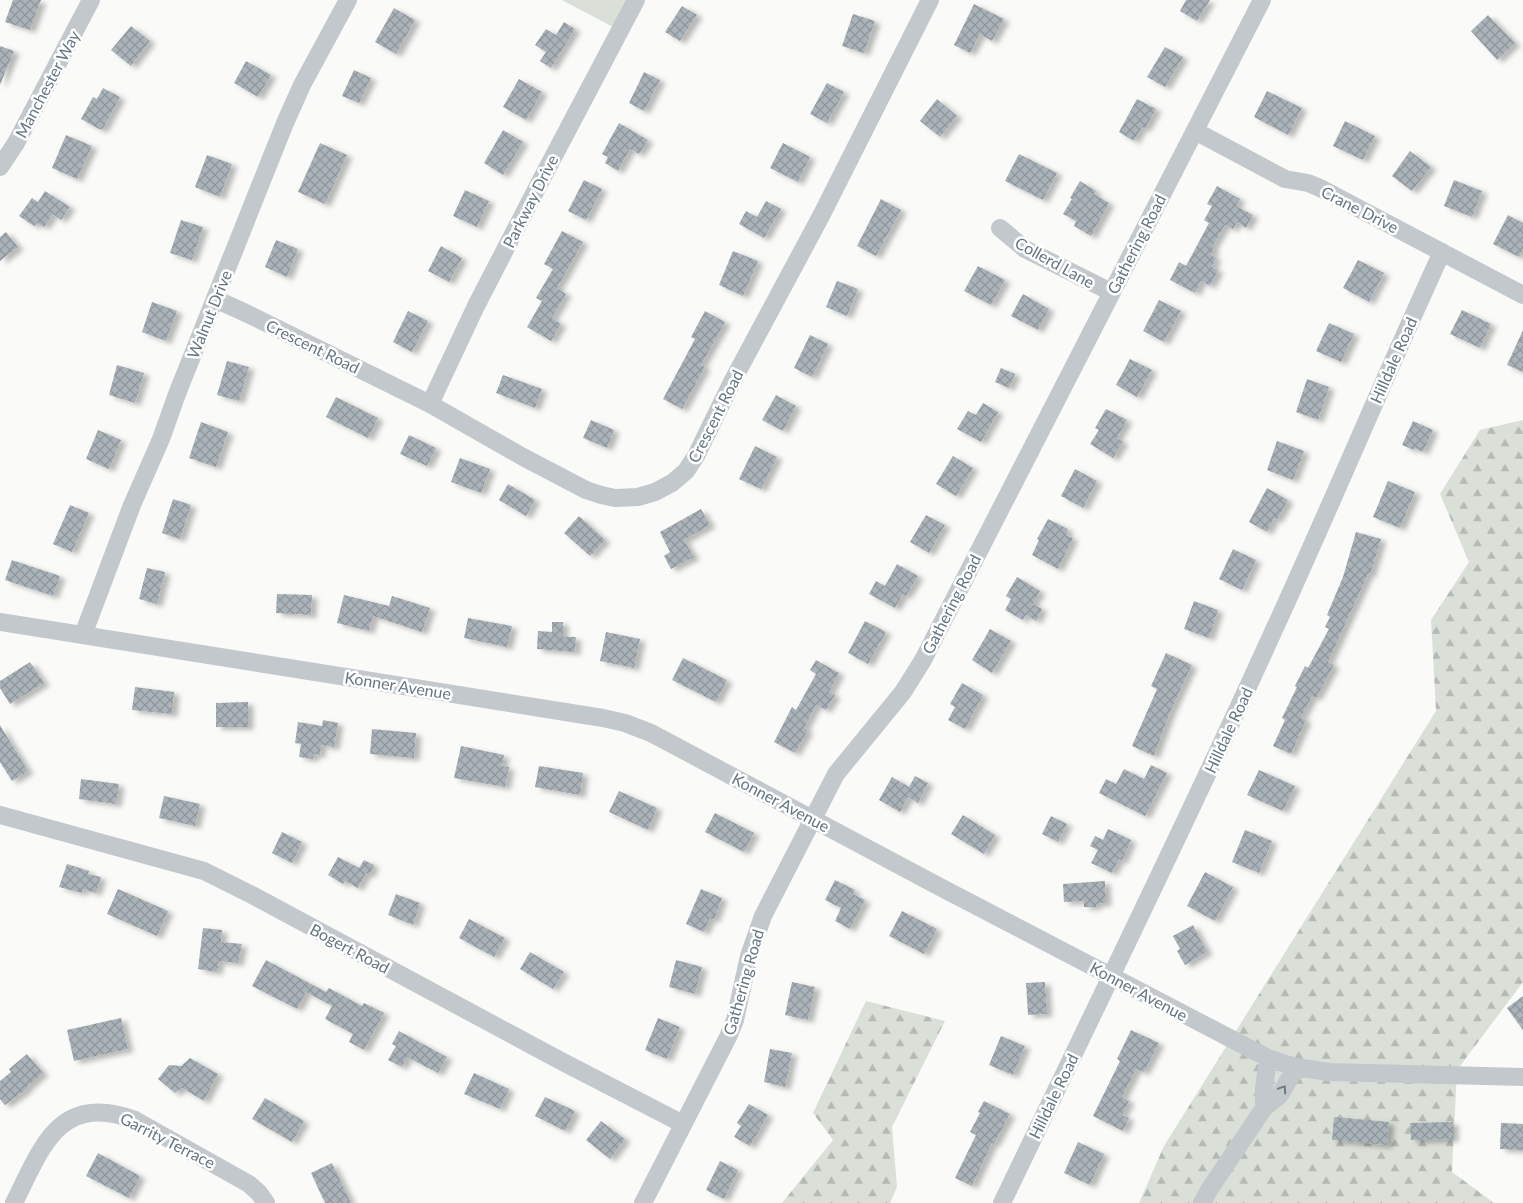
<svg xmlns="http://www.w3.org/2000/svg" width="1523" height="1203" font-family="Lato,sans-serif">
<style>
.green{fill:#dadfd7}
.forest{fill:url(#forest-firs)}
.building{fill:url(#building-cross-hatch);filter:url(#shadow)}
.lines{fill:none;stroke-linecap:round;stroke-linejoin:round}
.minor{stroke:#c3c8cc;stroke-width:18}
.oneway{stroke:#6a7a87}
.labels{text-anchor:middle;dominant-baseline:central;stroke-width:5;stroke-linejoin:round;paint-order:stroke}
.street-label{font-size:16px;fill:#657683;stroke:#fff}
</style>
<defs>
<pattern id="forest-firs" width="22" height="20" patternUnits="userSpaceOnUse" patternTransform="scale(1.25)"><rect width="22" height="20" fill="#dadfd7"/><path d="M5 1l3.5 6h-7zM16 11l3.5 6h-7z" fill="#b4b9b4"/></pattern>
<pattern id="building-cross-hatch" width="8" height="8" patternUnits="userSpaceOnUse" patternTransform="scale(1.25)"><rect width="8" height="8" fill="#aab3b9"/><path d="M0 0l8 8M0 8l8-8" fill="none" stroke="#8e969c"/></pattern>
<filter id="shadow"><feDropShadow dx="5.5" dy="3" stdDeviation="2.5" flood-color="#0004"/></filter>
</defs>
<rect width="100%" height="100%" fill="#fafaf8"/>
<path class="green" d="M562,0H629L613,27Z"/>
<path class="forest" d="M1523,420V982L1457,1070L1452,1172L1494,1203H1139L1164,1146L1436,711L1431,620L1469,562L1440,494L1480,430Z
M866,1001L945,1021L892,1127L897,1187L890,1203H782L833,1140L813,1113Z"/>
<path class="building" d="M13,0H41L30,30L5,22Z
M1186,0H1210L1197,21L1180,11Z
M974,4L1004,19L992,41L980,34L970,53L954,45Z
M682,6L697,15L680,41L665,32Z
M394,8L415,20L396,54L375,42Z
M853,14L875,21L864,53L842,46Z
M1488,15L1515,43L1497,60L1471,31Z
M564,22L575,29L551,68L540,61L546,52L535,45L546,29L556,35Z
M131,26L150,41L131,66L111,50Z
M0,46L14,51L0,85Z
M1165,47L1183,57L1165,87L1147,77Z
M246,61L271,75L258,97L234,83Z
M354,70L371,78L359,103L342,96Z
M644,72L660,80L644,111L629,103Z
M519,79L542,92L526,120L503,107Z
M827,83L844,92L827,123L810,114Z
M103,88L120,97L103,129H99L81,119L93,97L97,99Z
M1267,91L1302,108L1288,135L1254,117Z
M937,99L957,116L940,137L920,121Z
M1137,99L1156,109L1145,129L1142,127L1134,141L1119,132Z
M1345,121L1375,136L1363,160L1333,146Z
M619,123L648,140L639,154L630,149L618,171L605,163L608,157L602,154Z
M503,130L523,142L503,175L484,163Z
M66,135L92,146L77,179L52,168Z
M320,143L347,155L325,204L298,192Z
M783,143L810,157L798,182L770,168Z
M1410,151L1431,167L1412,191L1392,176Z
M1019,154L1057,173L1043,200L1005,181Z
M207,155L232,164L220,197L195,187Z
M584,180L602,189L586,220L568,211Z
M1454,180L1482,191L1472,217L1444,206Z
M1080,181L1096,191L1094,194L1109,203L1091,236L1074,226L1076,221L1063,214L1072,199L1070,198Z
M1217,186L1240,199L1236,206L1253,215L1246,228L1237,222L1233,229L1225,225L1212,247L1214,249L1211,255L1216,258L1212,267L1218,270L1210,286L1201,281L1195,293L1170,280L1179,262L1186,266L1209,223L1204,220L1212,206L1207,204Z
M465,190L489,201L477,227L453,216Z
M45,191L70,207L61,220L53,214L44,227L37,223L34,226L19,216L32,198L38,202Z
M881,199L901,210L876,256L857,246Z
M766,201L781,209L764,238L739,224L746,211L757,217Z
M1508,215L1523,223V249L1519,257L1493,244Z
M181,220L203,227L192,260L170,253Z
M562,231L583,242L557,288L566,294L552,318L561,324L551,341L527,327L542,301L536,298L553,269L544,264Z
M6,232L18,247L0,261V237Z
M276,240L298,249L287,277L265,267Z
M441,246L462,258L449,282L428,271Z
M733,251L758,261L743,296L719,285Z
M1358,260L1384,273L1369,302L1343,288Z
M978,266L1005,280L991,305L964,291Z
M837,281L858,289L847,316L826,307Z
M1023,294L1049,309L1038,330L1011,316Z
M1159,300L1181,311L1164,342L1143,331Z
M152,302L177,311L166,341L142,332Z
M1462,310L1491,324L1480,348L1450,334Z
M408,311L428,321L412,352L393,342Z
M705,311L725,322L701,365L705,367L682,409L663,399L695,339L691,337Z
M1329,323L1354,334L1341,362L1316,351Z
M1523,330V372L1507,365Z
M810,335L828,344L812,377L794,368Z
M1130,359L1152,370L1137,397L1116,385Z
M227,361L249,367L239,401L217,395Z
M117,365L144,373L135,403L109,395Z
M1001,368L1015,374L1009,388L995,382Z
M503,375L542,389L535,408L496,393Z
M1307,379L1329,387L1318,420L1296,412Z
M776,395L796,406L783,431L762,420Z
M336,397L378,418L368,438L326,417Z
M983,403L998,412L981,442L957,429L968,411L976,415Z
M1106,409L1127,420L1117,438L1123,442L1113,458L1090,444L1099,430L1095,428Z
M591,420L614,430L607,448L583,438Z
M1413,421L1433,430L1423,452L1415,448L1414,450L1402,445Z
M201,422L228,432L216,467L189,458Z
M98,430L121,440L109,469L86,459Z
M409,435L436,448L427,466L400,454Z
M1277,441L1304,451L1293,480L1267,470Z
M755,446L777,457L761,489L739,479Z
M953,456L973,468L956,496L936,484Z
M460,458L490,469L481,493L451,482Z
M1075,469L1097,481L1083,508L1061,496Z
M1388,481L1415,492L1400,528L1373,517Z
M508,484L535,500L526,516L499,500Z
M1267,488L1288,500L1277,520L1274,518L1267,532L1249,522Z
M173,499L191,505L180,539L162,533Z
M70,505L89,513L72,552L53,544Z
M701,509L710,525L684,540L694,557L671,569L664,556L670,552L660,532Z
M926,515L945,525L929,553L910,542Z
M579,516L605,540L590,556L564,533Z
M1048,519L1068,529L1066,535L1073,538L1058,569L1032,555L1039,540L1037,539Z
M1356,532L1381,539L1370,575L1368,574L1328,662L1334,665L1316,698L1312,696L1301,718L1306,720L1291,754L1273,746L1285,720L1282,718L1297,687L1295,686L1305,666L1308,668L1329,629L1325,627L1330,617L1327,615L1343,577Z
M1233,549L1256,560L1242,590L1219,579Z
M12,560L60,576L53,596L5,580Z
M897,564L918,576L906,596L903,594L895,608L869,594L876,581L885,586Z
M147,568L165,572L157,604L139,599Z
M1017,577L1040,591L1033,604L1042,609L1036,621L1026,615L1023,620L1005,610L1011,599L1006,596Z
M277,594L312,595L311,615L276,613Z
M344,595L389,606L392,596L430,608L422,632L373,616L369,631L337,623Z
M1194,601L1218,610L1209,638L1184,629Z
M468,618L512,626L507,647L464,638Z
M865,621L886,632L868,664L848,653Z
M552,622H563V637H576L575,652L537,649L538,631L552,632Z
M990,629L1011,641L992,673L972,660Z
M606,632L640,639L634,668L600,661Z
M1166,653L1192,665L1170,712L1154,756L1132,746L1157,689L1151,686Z
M683,658L727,680L716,702L672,680Z
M816,660L839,673L829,692L835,695L826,710L816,705L804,728L808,730L795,753L774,742L792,707L796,710L816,674L810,670Z
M30,662L44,683L10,704L0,688V681Z
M962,683L983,695L965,729L948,720L955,707L950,704Z
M135,687L174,692L172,714L132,710Z
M248,702V727H216V703Z
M323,720L338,723L334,747L321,745L320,755L314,754L313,759L299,757L301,744L295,743L298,722L322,726Z
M0,725L28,771L12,781L0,762Z
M372,729L416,733L414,758L370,754Z
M461,746L504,755L502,766L509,767L505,787L454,778Z
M1151,765L1167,773L1145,816L1099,793L1106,779L1116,784L1124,769L1144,779Z
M539,766L583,773L580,795L535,787Z
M1259,770L1295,786L1283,811L1247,795Z
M915,776L928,783L918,803L908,797L900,812L879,800L892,777L909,787Z
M81,779L119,784L116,804L79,799Z
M619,791L657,808L648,830L609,812Z
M164,796L200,804L195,826L159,818Z
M715,813L754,833L744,852L705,832Z
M963,815L995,835L984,854L951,834Z
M1051,816L1067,824L1058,842L1042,834Z
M1108,829L1131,840L1122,861L1119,859L1112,873L1091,863L1098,850L1090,846L1095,836L1103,840Z
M1245,830L1272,841L1259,873L1232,862Z
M282,832L302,842L292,863L272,853Z
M338,857L359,868L364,860L374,865L369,875L366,873L358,888L345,881L343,884L328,875Z
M67,864L89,871L88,874L101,877L96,893L83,889L82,893L59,887Z
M1205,872L1233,887L1215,921L1187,906Z
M835,880L855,890L853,894L865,900L850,929L835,921L841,908L825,900Z
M1105,881L1106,903L1096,904V907H1084V901L1064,902L1063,884Z
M118,889L168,911L157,936L107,914Z
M701,889L722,898L714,920L710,918L704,932L686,924Z
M396,894L420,903L413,925L388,915Z
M902,911L937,929L924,954L889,936Z
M469,919L505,938L494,957L459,938Z
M1193,925L1207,952L1185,965L1177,951L1180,949L1173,936Z
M203,928L222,930L221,942L242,944L238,963L219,961L217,972L198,969Z
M530,952L564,972L553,989L520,969Z
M266,960L326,992L329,988L362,1006L364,1003L384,1013L364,1050L349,1042L353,1034L325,1019L332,1006L306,992L297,1009L252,986Z
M676,960L702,967L695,994L669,987Z
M792,982L815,987L808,1020L785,1015Z
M1045,982L1047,1014L1028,1015L1026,983Z
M1523,996V1030L1507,1008Z
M121,1018L128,1049L74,1061L67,1030Z
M658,1018L680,1027L667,1059L645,1050Z
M1131,1030L1159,1043L1144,1072L1136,1069L1122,1097L1129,1101L1122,1115L1129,1118L1123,1131L1093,1116L1120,1061L1117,1059Z
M399,1031L447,1057L438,1073L407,1057L402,1067L388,1060L396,1046L392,1044Z
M1001,1036L1025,1046L1013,1075L989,1065Z
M770,1049L792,1053L785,1087L764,1082Z
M27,1054L43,1073L26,1088L27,1089L5,1105L0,1099V1081L11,1072L9,1069Z
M190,1058L218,1074L204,1101L182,1088L175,1093L158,1079L169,1065L181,1066Z
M474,1073L509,1089L500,1109L464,1094Z
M545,1097L575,1111L565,1131L535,1116Z
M265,1098L304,1121L292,1142L252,1119Z
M984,1101L1010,1114L994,1144L992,1143L972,1186L955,1178L976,1135L970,1132L980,1113L978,1112Z
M749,1104L768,1115L750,1146L734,1137L741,1126L737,1123Z
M1334,1117L1389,1122L1387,1145L1332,1140Z
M601,1121L625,1139L610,1159L586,1140Z
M1453,1122V1139L1411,1140L1410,1123Z
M1501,1123L1523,1124V1150L1500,1149Z
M1078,1142L1104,1154L1090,1185L1064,1173Z
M98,1153L140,1176L129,1198L86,1176Z
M720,1161L738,1170L724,1199L706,1190Z
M332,1163L351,1203H325L311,1173Z"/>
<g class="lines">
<path class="minor" d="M1195,131L1285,179L1308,183L1320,188L1523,295
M0,167L16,143L91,0
M1000,228L1025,249L1111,292
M215,299L248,314L430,404L523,457L586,490L601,495L615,498L638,497L655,492L672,483L686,471L696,456L732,382L821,216L930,0
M430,404L476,306L539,184L636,0
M0,622C201,653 402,686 603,718L625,723L651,733L940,887L1268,1058L1295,1067L1329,1072L1523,1077
M83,635L132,505L161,439L177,394L285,123L302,85L348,0
M0,815L204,871L252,895L561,1061L683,1124
M1264,1108V1089L1268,1058
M14,1203C42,1147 59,1092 135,1120L249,1184L259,1193L266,1203
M643,1203L728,1037L735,1020L749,956L763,916L836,774L903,692L923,660L1262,0
M1002,1203C1093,1013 1186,824 1273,632C1331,506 1384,378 1442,252
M1202,1203L1209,1190L1264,1108L1280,1095L1296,1067"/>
</g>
<defs><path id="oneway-chevron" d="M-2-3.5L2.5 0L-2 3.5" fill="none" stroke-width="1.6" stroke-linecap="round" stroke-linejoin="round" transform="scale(1.25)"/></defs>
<use class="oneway" href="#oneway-chevron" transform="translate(1283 1089) rotate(-56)"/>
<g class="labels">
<g class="street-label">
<text transform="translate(47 84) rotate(-62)">Manchester Way</text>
<text transform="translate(530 201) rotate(-63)">Parkway Drive</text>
<text transform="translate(1360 209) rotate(27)">Crane Drive</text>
<text transform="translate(1136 244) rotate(-63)">Gathering Road</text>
<text transform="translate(1055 262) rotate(29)">Collerd Lane</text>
<text transform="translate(209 314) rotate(-68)">Walnut Drive</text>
<text transform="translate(313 346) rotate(26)">Crescent Road</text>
<text transform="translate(1393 360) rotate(-66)">Hilldale Road</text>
<text transform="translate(715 416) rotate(-63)">Crescent Road</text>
<text transform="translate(951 604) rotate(-63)">Gathering Road</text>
<text transform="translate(398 685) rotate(9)">Konner Avenue</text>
<text transform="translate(1228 730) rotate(-65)">Hilldale Road</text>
<text transform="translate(781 802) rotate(28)">Konner Avenue</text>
<text transform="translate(350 948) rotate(28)">Bogert Road</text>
<text transform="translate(743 982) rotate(-74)">Gathering Road</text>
<text transform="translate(1139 991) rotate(28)">Konner Avenue</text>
<text transform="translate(1053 1096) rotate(-64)">Hilldale Road</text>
<text transform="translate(168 1140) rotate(27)">Garrity Terrace</text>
</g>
</g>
</svg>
